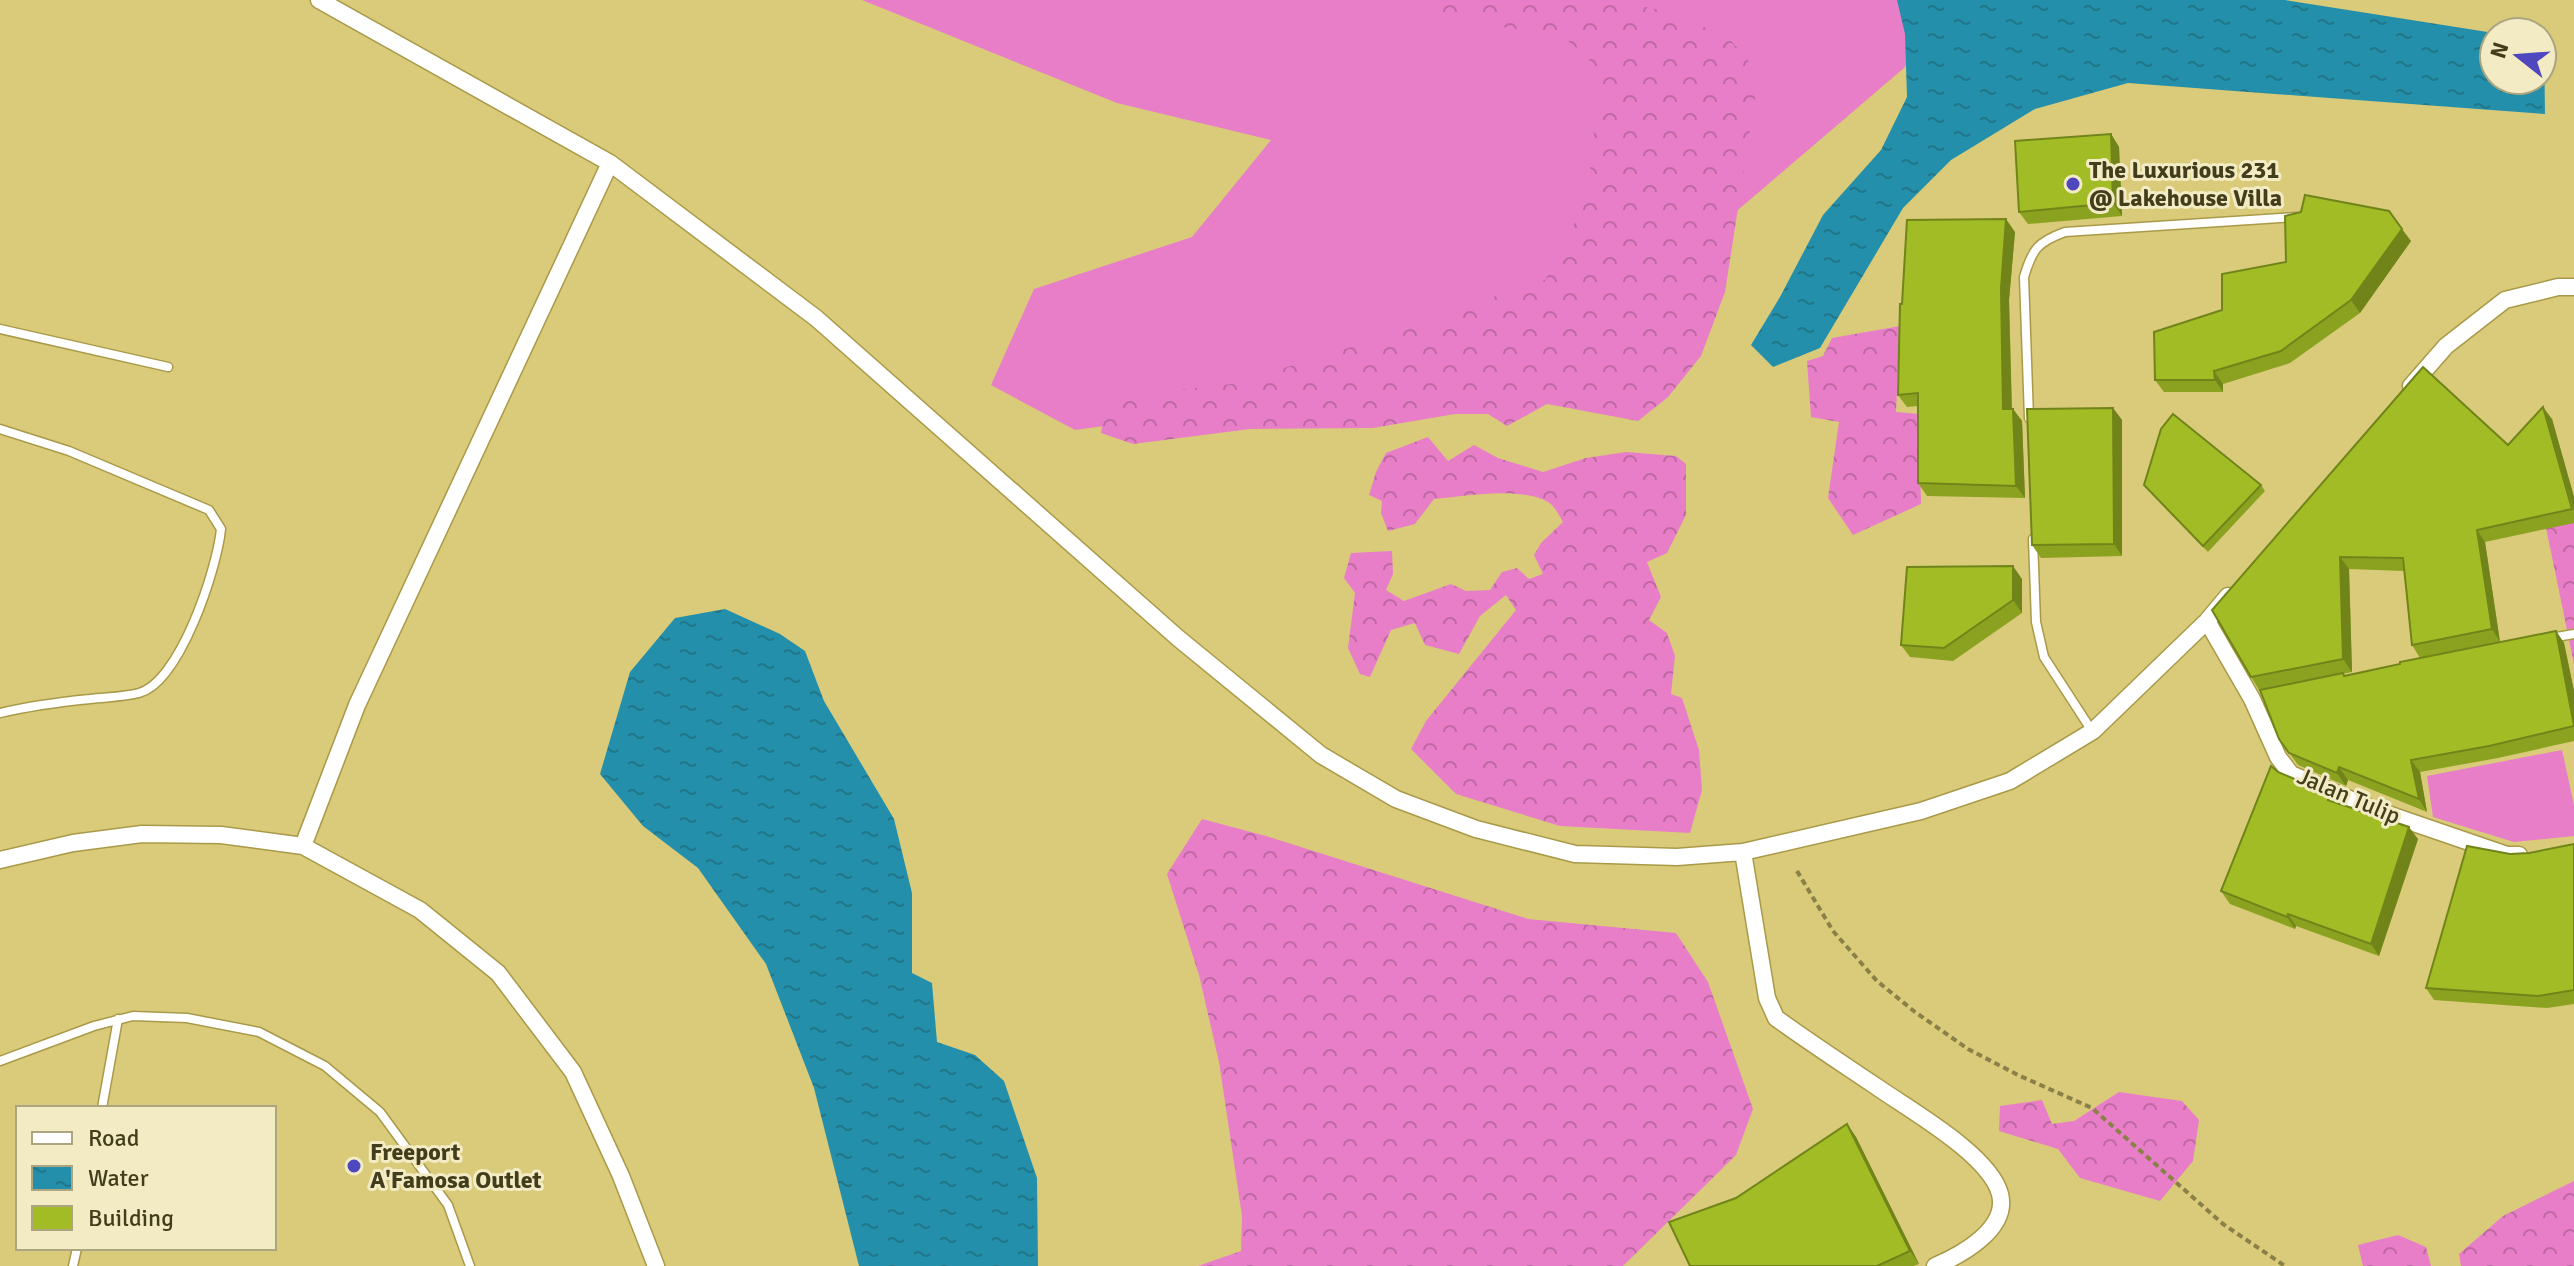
<svg xmlns="http://www.w3.org/2000/svg" width="2574" height="1266" font-family="Signika,sans-serif">
<style>
.grass{fill:#e87ec8}
.forest{fill:url(#forest-crowns)}
.water{fill:url(#water-ripples)}
.lines{fill:none;stroke-linecap:round;stroke-linejoin:round}
.service-casing{stroke:#a99a49;stroke-width:11}
.minor-casing{stroke:#a99a49;stroke-width:19}
.path{stroke:#8a8048;stroke-width:4;stroke-dasharray:6 4;stroke-linecap:butt}
.service{stroke:#fff;stroke-width:8}
.minor{stroke:#fff;stroke-width:16}
.wall{fill:#8ba220}
.shaded-wall{fill:#71841a}
.building{fill:#a2bc25;stroke:#71841a;stroke-width:2}
.poi-dot{fill:#4e47be;stroke:#f2ebc4;stroke-width:3}
.labels{text-anchor:middle;dominant-baseline:central;stroke-width:6;stroke-linejoin:round;paint-order:stroke}
.poi-label{font-size:24px;font-weight:bold;fill:#433d1b;stroke:#f2ebc4;text-anchor:start}
.street-label{font-size:24px;fill:#433d1b;stroke:#f2ebc4}
</style>
<defs>
<pattern id="forest-crowns" width="20" height="18" patternUnits="userSpaceOnUse" patternTransform="scale(2)"><rect width="20" height="18" fill="#e87ec8"/><path d="M2 6a3 3 0 1 1 6 0M12 15a3 3 0 1 1 6 0" fill="none" stroke="#be68a2"/></pattern>
<pattern id="water-ripples" width="26" height="14" patternUnits="userSpaceOnUse" patternTransform="scale(2)"><rect width="26" height="14" fill="#248faa"/><path d="M2 4q2-2 4 0t4 0M15 11q2-2 4 0t4 0" fill="none" stroke="#21768a"/></pattern>
</defs>
<rect width="100%" height="100%" fill="#d9cb7a"/>
<path class="grass" d="M862,0H1949L1904,68L1614,316L1453,377L1075,430L991,385L1034,289L1192,237L1271,140L1117,103Z
M2562,750L2574,805V836L2514,842L2433,817L2427,776Z"/>
<path class="forest" d="M1410,0H1613L1660,10L1727,36L1759,73L1725,292L1701,356L1668,397L1638,421L1547,404L1507,426L1488,414H1455L1373,428L1250,429L1133,444L1101,433L1108,395L1141,394L1232,384L1442,319L1490,298L1545,280L1568,244L1590,171L1597,101L1589,58L1563,37L1432,15Z
M1900,326L1896,412L1919,414L1921,504L1853,535L1828,498L1839,422L1811,417L1807,361L1823,356L1832,338Z
M1428,437L1448,461L1474,445L1498,458L1543,472L1586,458L1626,452L1676,456L1686,464V515L1667,553L1647,562L1661,597L1649,620L1667,633L1675,656L1671,694L1682,698L1699,750L1702,790L1690,833L1560,826L1456,794L1411,749L1426,721L1516,610L1506,595L1480,616L1459,654L1425,645L1415,623L1391,630L1370,677L1360,674L1348,648L1355,593L1344,578L1351,553L1392,551L1393,574L1386,590L1404,601L1451,584L1466,591L1490,590L1502,572L1517,568L1529,579L1543,574L1534,555L1541,543L1563,522C1559,515 1554,505 1548,502C1519,486 1466,496 1434,499L1415,524L1388,531L1381,513L1382,501L1369,495L1376,472L1386,453Z
M2574,510V664L2544,518Z
M1202,819L1266,836L1528,919L1676,933L1708,982L1753,1109L1736,1155L1623,1266H1198L1241,1251L1242,1216L1219,1062L1199,975L1167,874Z
M2119,1092L2182,1101L2199,1120L2193,1161L2160,1201L2080,1178L2058,1149L1999,1131L2000,1106L2042,1100L2052,1124L2074,1121Z
M2574,1181V1266H2461L2459,1254L2503,1216Z
M2398,1235L2426,1247L2431,1266H2363L2358,1245Z"/>
<path class="water" d="M1897,0H2285L2494,33V80H2542V41H2544L2545,114L2128,83L2035,109L1951,160L1903,208L1820,348L1773,367L1751,345L1780,297L1823,215L1881,150L1907,97L1905,34Z
M725,609L780,634L805,651L824,701L894,819L912,893V973L932,983L937,1042L975,1055L1004,1081L1037,1178L1038,1266H859L814,1088L766,964L698,868L643,826L600,774L630,672L675,618Z"/>
<g class="lines">
<g class="service-casing">
<path id="service" d="M0,329L168,367
M2029,418L2024,277C2032,250 2037,242 2065,232L2296,217
M0,429L69,451L209,510L221,529C217,569 180,682 139,693C124,697 106,697 90,699C60,702 30,706 0,713
M2033,539L2036,622L2044,657L2092,731
M2551,638L2574,634
M0,1061L94,1026L133,1016L187,1018L259,1032L325,1066L380,1112L448,1205L470,1266
M102,1108L118,1019
M73,1266L77,1248"/>
</g>
<g class="minor-casing">
<path id="minor" d="M319,0L610,163L816,318L1178,638L1321,755L1396,799L1476,829L1575,854L1677,857L1743,852L1921,811L2010,781L2093,731L2207,621L2228,596
M2411,386L2446,346L2505,300L2558,287H2574
M2207,621L2252,699L2278,757L2291,774L2373,809L2507,855H2519
M303,846L357,705L610,163
M1743,852L1767,998L1776,1018C1809,1042 1843,1064 1877,1087C1910,1110 1990,1155 2000,1194C2009,1229 1961,1255 1935,1266
M0,860L73,843L142,834L221,835L303,846L420,910L498,973L573,1072L621,1176L656,1266"/>
</g>
<path class="path" d="M1797,871L1833,931L1877,981L1915,1012L1968,1049L2018,1075L2092,1108L2223,1224L2285,1266"/>
<use href="#service" class="service"/>
<use href="#minor" class="minor"/>
</g>
<path class="wall" d="M2111,134L2119,147L2122,216L2028,224L2019,212Z
M2015,232L2009,300L2012,409H2013L2022,421L2025,498L1927,496L1918,483V406L1907,407L1898,395L1902,304Z
M2411,241L2360,313L2290,363L2223,384V392H2164L2155,380L2222,310Z
M2113,408L2122,420V556L2041,558L2032,545Z
M2552,419L2574,497V523L2485,542L2500,642L2420,658L2412,645L2404,571L2349,569L2352,672L2259,690L2251,677L2212,610Z
M2144,485H2261L2265,491L2208,552L2149,491Z
M2022,579V613L1953,661L1910,657L1901,645Z
M2556,631L2564,643L2574,691V741L2498,758L2420,772L2427,812L2348,780L2346,786L2298,765L2279,739L2343,673L2345,676Z
M2278,772L2336,803L2418,839L2379,956L2296,926L2295,929L2230,904L2221,891Z
M2574,844V1004L2547,1008L2434,1000L2426,988L2510,854L2529,853Z
M1847,1124L1856,1137L1919,1264L1914,1266H1690L1736,1198Z"/>
<path class="shaded-wall" d="M2111,134L2119,147L2122,216L2113,203Z
M2006,219L2015,232L2009,300L2012,421L2003,409L2001,288Z
M2402,229L2411,241L2360,313L2351,300Z
M2214,371L2223,384V392L2215,380Z
M2543,407L2552,419L2574,497V511Z
M2113,408L2122,420V556L2114,544Z
M2013,409L2022,421L2025,498L2016,486Z
M2477,530L2485,542L2500,642L2492,629Z
M2340,557L2349,569L2352,672L2343,659Z
M2013,566L2022,579V613L2013,600Z
M2556,631L2564,643L2574,691V722Z
M2411,760L2420,772L2427,812L2419,799Z
M2339,767L2348,780L2346,786L2337,773Z
M2409,827L2418,839L2379,956L2371,944Z
M2288,914L2296,926L2295,929L2287,917Z
M1847,1124L1856,1137L1919,1264L1910,1251Z"/>
<path class="building" d="M2111,134L2113,203L2019,212L2015,141Z
M2305,195L2389,211L2402,229L2351,300L2281,351L2214,371L2215,380H2155L2154,332L2222,310V274L2286,262L2285,216L2301,212Z
M2006,219L2001,288L2003,409H2013L2016,486L1918,483V393L1898,395L1900,304H1902L1907,220Z
M2423,367L2508,445L2543,407L2572,509L2477,530L2492,629L2412,645L2403,558L2340,557L2343,659L2251,677L2212,610Z
M2113,408L2114,544L2032,545L2027,409Z
M2173,414L2261,485L2203,546L2144,485L2161,429Z
M2013,566V600L1944,648L1901,645L1907,567Z
M2556,631L2574,726L2489,746L2411,760L2419,799L2339,767L2337,773L2289,753L2279,739L2260,690L2343,673L2344,676L2400,664V662Z
M2271,766L2278,772L2330,794L2328,800L2409,827L2371,944L2288,914L2287,917L2221,891Z
M2574,844V990L2538,996L2426,988L2467,846L2510,854L2529,853Z
M1847,1124L1910,1251L1877,1266H1690L1669,1222L1736,1198Z"/>
<g class="poi-dot">
<circle cx="2073" cy="184" r="8"/>
<circle cx="354" cy="1166" r="8"/>
</g>
<g class="labels">
<g class="poi-label">
<text x="2089" y="170">The Luxurious 231<tspan x="2089" dy="28">@ Lakehouse Villa</tspan></text>
<text x="370" y="1152">Freeport<tspan x="370" dy="28">A'Famosa Outlet</tspan></text>
</g>
<g class="street-label">
<text transform="translate(2349 796) rotate(23)">Jalan Tulip</text>
</g>
</g>
<rect x="16" y="1106" width="260" height="144" fill="#f2ebc4" stroke="#aca580" stroke-width="2"/>
<rect x="32" y="1132" width="40" height="12" fill="#ffffff" stroke="#aca580" stroke-width="2"/>
<text x="88" y="1146" font-size="24" fill="#433d1b">Road</text>
<rect x="32" y="1166" width="40" height="24" fill="url(#water-ripples)" stroke="#aca580" stroke-width="2"/>
<text x="88" y="1186" font-size="24" fill="#433d1b">Water</text>
<rect x="32" y="1206" width="40" height="24" fill="#a2bc25" stroke="#aca580" stroke-width="2"/>
<text x="88" y="1226" font-size="24" fill="#433d1b">Building</text>
<g transform="translate(2518 56) rotate(287)"><circle r="38" fill="#f2ebc4" stroke="#aca580" stroke-width="2"/>
<path d="M0-6L14 30L0 20L-14 30Z" fill="#4e47be"/>
<text y="-12" font-size="22" font-weight="bold" text-anchor="middle" fill="#433d1b">N</text>
</g>
</svg>
